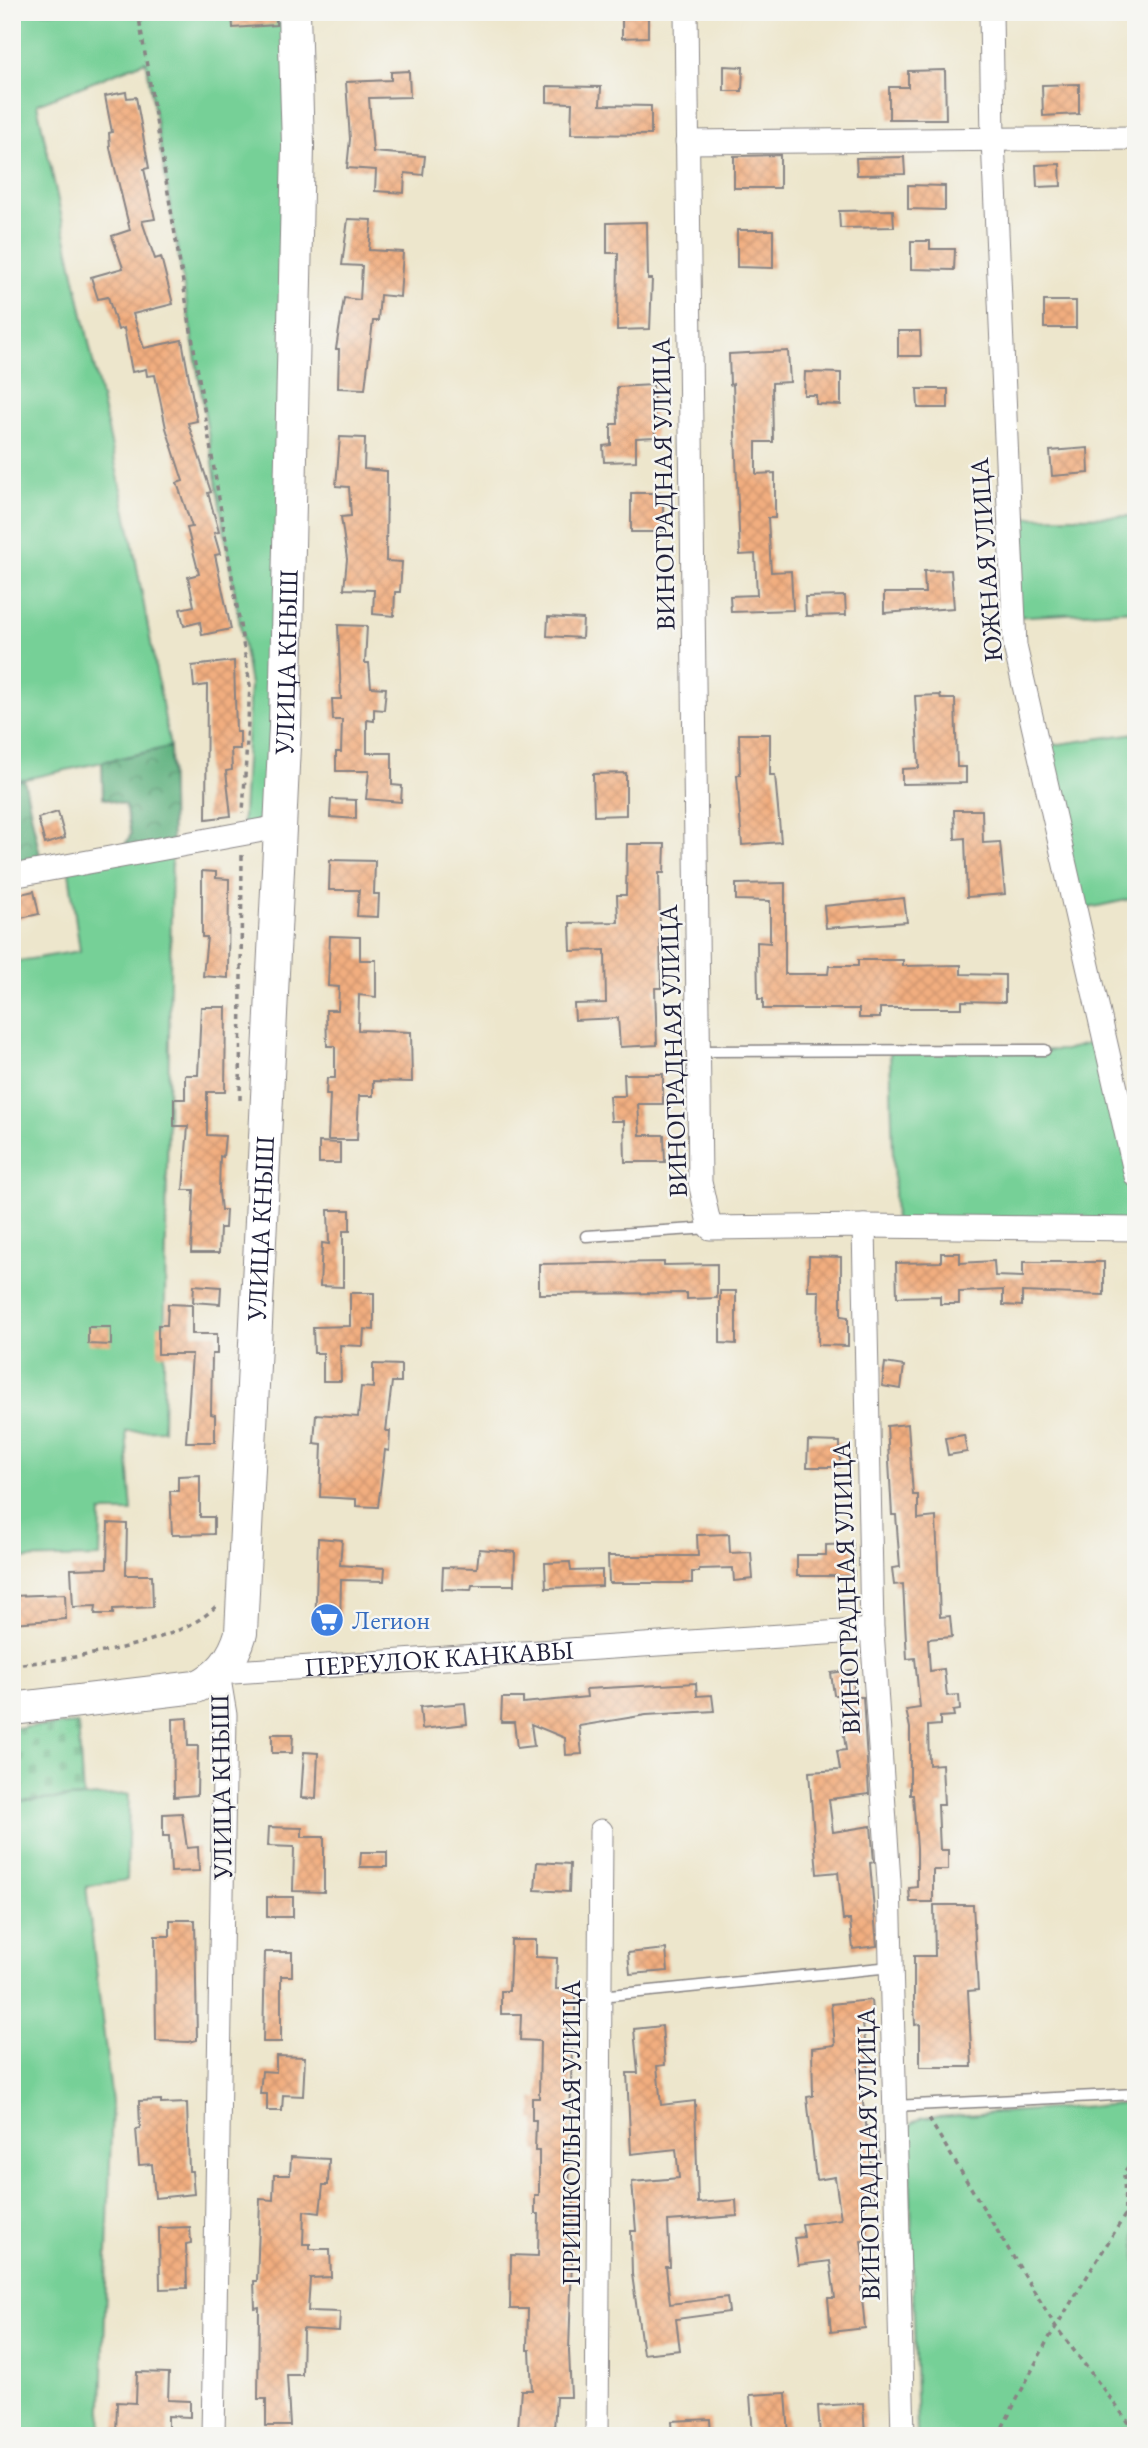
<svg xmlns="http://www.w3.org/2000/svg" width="1148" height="2448" font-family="'EB Garamond',serif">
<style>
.green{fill:#76d097;stroke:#4c7969;stroke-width:2}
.forest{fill:url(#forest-crowns);stroke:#416a5e;stroke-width:2}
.cemetery{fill:url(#cemetery-stones);stroke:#4c7969;stroke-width:2}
.building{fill:url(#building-cross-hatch)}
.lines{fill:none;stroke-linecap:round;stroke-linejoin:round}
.lane-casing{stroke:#888484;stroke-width:13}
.street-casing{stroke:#888484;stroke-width:25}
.secondary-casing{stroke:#888484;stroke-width:34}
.path{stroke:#888484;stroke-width:3.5;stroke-dasharray:5 5;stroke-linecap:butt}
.lane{stroke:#fff;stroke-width:10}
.street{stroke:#fff;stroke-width:23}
.secondary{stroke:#fff;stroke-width:32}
.labels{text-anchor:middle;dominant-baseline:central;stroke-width:5;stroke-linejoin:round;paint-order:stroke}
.street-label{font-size:26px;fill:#22223b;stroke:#f6f6f2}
.shop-label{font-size:26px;fill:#366cbe;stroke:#f6f6f2;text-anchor:start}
</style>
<defs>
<pattern id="forest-crowns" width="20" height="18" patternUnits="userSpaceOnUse" patternTransform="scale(1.75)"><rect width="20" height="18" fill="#60b280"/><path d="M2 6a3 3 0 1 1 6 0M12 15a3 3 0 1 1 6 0" fill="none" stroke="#4f906a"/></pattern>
<pattern id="cemetery-stones" width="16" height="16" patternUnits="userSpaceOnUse" patternTransform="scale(1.75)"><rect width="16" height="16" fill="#76d097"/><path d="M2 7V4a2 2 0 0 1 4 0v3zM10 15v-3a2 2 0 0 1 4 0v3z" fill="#66b283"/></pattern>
<pattern id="building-cross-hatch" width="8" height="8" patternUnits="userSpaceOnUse" patternTransform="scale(1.75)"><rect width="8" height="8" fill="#f2ae7f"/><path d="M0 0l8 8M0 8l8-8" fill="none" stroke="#cf956f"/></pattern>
</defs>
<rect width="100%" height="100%" fill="#f6f6f2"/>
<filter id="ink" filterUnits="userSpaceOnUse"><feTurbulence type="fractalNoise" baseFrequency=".0143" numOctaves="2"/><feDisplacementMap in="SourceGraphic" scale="14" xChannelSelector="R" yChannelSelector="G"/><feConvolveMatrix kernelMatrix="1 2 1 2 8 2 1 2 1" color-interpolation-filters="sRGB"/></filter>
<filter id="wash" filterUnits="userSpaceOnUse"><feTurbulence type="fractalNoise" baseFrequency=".00686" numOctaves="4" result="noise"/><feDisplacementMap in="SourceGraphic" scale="28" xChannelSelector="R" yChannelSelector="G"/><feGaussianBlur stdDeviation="1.57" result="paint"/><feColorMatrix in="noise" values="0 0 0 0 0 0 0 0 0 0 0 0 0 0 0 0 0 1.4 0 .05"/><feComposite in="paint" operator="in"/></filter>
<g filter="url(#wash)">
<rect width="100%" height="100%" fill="#ede6cc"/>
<path class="green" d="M12,12H294L279,827L242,834L250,685L146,61L37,104L132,540L170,747L12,782Z
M1136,516V610L1013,617L1009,518Z
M1136,733V898L1075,911L1038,747Z
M172,846L163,1430L126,1431L132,1512H101L100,1557L15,1559L12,1527V962L80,951L68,865Z
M1105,1039L1136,1176V1229L895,1226L890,1051L1065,1050Z
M129,1794L127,1880L86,1886L112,2102L101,2436H12V1802Z
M1136,2103V2436H917L909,2131L912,2123L922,2118Z"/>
<path class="forest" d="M170,747L172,846L119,856L131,834L125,805L103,798L102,762Z
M24,779L43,870L12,876V782Z"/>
<path class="cemetery" d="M78,1724L83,1797L12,1802V1728Z"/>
<g id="blocks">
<path class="building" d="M232,12H276V25L233,28Z
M622,12H648V37L622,38Z
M724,66L743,67L742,91H724Z
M945,70L946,119H889V87H908V71Z
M409,71L410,97L369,98L373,152L425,156L423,175L405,173L404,193L375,191L376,170L347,168L350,139L346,82L391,80V72Z
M1079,84V114L1043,116L1042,85Z
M547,86L601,87L600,105L651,106V135L571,134L572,103L547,102Z
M126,92L127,98L136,97L149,168L144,169L155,219L142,221L155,259L161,257L173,304L133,314L144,348L182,340L197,421L188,423L211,492L208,493L219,532L214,533L220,554L215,555L231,629L202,635L200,622L184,626L180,609L194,606L188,577L199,574L187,528L192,527L177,483L183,481L166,428L155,375L147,376L146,369L132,372L124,328L118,330L108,297L98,299L91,277L123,268L112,236L130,230L110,148L109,133L112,132L105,96Z
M780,155V188H734V156Z
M904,157L905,174L857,175L856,158Z
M1060,164L1061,186L1037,187L1036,165Z
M908,185L945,186V210L908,209Z
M893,210L894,227L840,228L839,211Z
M348,219L372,220L369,250L403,252L400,297L380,295L378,321H373L365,389L338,388L339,349H336L344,298L360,300L362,266L342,265Z
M647,222L648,279H652L650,329L617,330L618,253H607V223Z
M737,230H773V268L737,267Z
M911,241H930V249H955L954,270L911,269Z
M1044,301H1076V328H1044Z
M898,331H920L921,356H898Z
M788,351L790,382L772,383L773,442H756V474L775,473V518H768L771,572L791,571L793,610L731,612L730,596L757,595L755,554L740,555L733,384L730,385L729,354Z
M805,372L841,373V405L816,404V395H804Z
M653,385L655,437L636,438V461L604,462L603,446L611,445V424H618L617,387Z
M917,389H948V408H918Z
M340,437L365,438L364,469L387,471L386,561L402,562L400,592H395L394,616L373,614L374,590L344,589L347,559L341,517L351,516L349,487L336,486Z
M1088,448L1089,473L1052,476L1050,451Z
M631,493H663V532H631Z
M951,570L954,608L884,613V593H925L924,571Z
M845,596L846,615L806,616L805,597Z
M548,617L583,619L582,638L547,636Z
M338,625L367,626L365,663H369L371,687L386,688L384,710L374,709V721L367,720V753H392V785L402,786L401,802L366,799L369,771H336V752H341L342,720H333L332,699H341Z
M234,661L236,732H240V749H231L232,770L226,771L231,816L206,819L207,685L194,687L192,666Z
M940,695L941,699H955L957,767H966V783L902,784V769L919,768L915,696Z
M739,734H770V775H775L781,842L742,845L737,775H740Z
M626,773V815L594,816L593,774Z
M331,799L356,800V819L330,817Z
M954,810H982L983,843L1000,842L1005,894L967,897L965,838L955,839Z
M58,812L65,838L45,844L38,818Z
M627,844H665L664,873H659L661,988H655L657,1045L620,1047L618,1018L575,1020L574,1004L606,1003L605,950L571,951L570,923L618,922L617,895H626Z
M330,860L375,861L374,894H379L378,917L357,916L359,890H329Z
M202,871L216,872V878L229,879L228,978L203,976L207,937H202Z
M785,883V974H828L829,966H858V960H903V966L961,965V974L1005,975V1002L962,1001V1008H880V1018H859V1009H763V999H758L757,942L770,943V901L736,900V884Z
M34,891L39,914L12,920V896Z
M904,898L907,922L826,928L824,906Z
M330,936L360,937V960H376V997L359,995L358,1030L411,1032L412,1082L373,1081V1096H359L357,1140H328L330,1095H326L327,1078H335V1046H327L326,1010H338L339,987L328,986Z
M201,1007H226L225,1092H207V1135L225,1136L223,1157L220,1156L219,1192L221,1210H226L225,1228H220L219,1253H191L194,1190H183L188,1126H174V1099H185V1075H198Z
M624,1074H663V1104H638L640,1135H664L665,1162H625L624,1121H611L609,1096H625Z
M319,1142L340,1143V1163H319Z
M328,1210H350V1231H343V1287L320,1286L322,1243L329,1244Z
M941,1253H960V1263L994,1261L995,1276L1023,1277V1262H1104V1295L1022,1292V1306L1003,1305V1290L959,1292V1304H940V1296L897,1297L896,1263L941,1262Z
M809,1256L841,1257V1316L848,1317V1346L818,1345L819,1291H808Z
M664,1262V1265L717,1264V1298L687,1299V1293L539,1294V1264Z
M194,1285L221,1287L220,1304L193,1302Z
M720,1291H736V1344L720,1343Z
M350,1293H374V1330L364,1329L363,1346L340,1345L341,1381H323V1353H314L313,1327L350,1326Z
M168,1304L192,1305V1334H217V1354H212L211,1414L215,1415V1442H186L192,1354H158V1325H167Z
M88,1327H111V1345L88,1344Z
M885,1363L904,1366L901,1389L882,1386Z
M373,1364L401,1365V1382H392L386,1431H390L389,1451L385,1450L378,1507L356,1506V1499L320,1497L322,1444L314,1443L316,1414L358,1417L361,1387L373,1388Z
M908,1424L913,1495H918V1519L936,1517L940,1617L950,1616L952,1637L928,1639L930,1671L944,1669L947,1696L959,1695L960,1710L953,1711L954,1716L940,1717V1725L928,1726L929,1765L942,1764L944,1805H938L940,1850H948V1870H933V1902H910L909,1888L917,1887V1848L913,1795H910V1728L906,1710L920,1708L915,1658L907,1659L903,1584L894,1585L892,1568L900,1567L896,1515H892L887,1426Z
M964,1435L967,1452L948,1455L945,1438Z
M808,1441L840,1442V1467H807Z
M200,1475V1517H214V1534L172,1535L170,1491H178V1476Z
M108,1523L127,1524L126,1575H152L153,1607L113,1609V1614H95L96,1606L73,1607L71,1569L107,1568Z
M729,1534L730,1553L751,1552L753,1579L734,1581L733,1568L699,1569V1572H692V1583H609L608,1556H698L697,1535Z
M318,1538L342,1540L340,1565L385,1568L384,1581L341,1580L340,1627L315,1629Z
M853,1544L854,1576H797V1555H826V1545Z
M479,1549L515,1552L514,1585H472L471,1590L442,1589L443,1567L477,1568Z
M570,1562L571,1571L602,1570V1586L546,1588L545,1563Z
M65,1594L66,1619L12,1623V1596Z
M852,1670L855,1697H863L869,1794L829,1799L833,1832L871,1826L874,1862L870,1863L877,1946L853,1949L850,1920H843L838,1872L817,1874L809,1772L840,1770L837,1751L846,1750L838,1695H834L831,1673Z
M696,1683L697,1696L712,1695L714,1711L646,1715L579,1726L582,1754L566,1755L565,1738L531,1724L534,1746L517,1748L514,1722H501L502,1698H523V1703L587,1697L586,1689Z
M465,1703L467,1724L422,1729L420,1707Z
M187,1718L188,1746H198L197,1795L174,1797L173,1719Z
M272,1734H293L292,1753H272Z
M304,1752L318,1753L316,1799L301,1798Z
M182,1813L187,1848L198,1847L199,1871L171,1872L169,1836H163V1814Z
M269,1827L302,1828V1837H324V1892L293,1891L294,1847L268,1846Z
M361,1852H387V1867H360Z
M537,1862L570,1864L569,1892L535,1890Z
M267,1897H293V1917H267Z
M934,1905H973L978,1990L968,1991L972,2067H920V2024L915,2025L914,2002V1956H935Z
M170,1920H195L197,2040L189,2042L156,2041L155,1936H170Z
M511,1940H536V1957L557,1958L556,1989H575V2015H567V2046H572L569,2164L570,2196H574L569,2351L571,2397H556L554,2430L518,2428L521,2390H532L530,2350H527L528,2309H510L511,2255L538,2256L539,2214H535V2195H539V2151H535L536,2120H532V2098H539L540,2041L520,2040L521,2014H501V1991H509Z
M666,1949L668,1971L630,1974L628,1953Z
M265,1952H292V1976H281V2042H263Z
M871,2000L873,2023L863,2024L868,2068L858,2069L867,2131L876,2130L879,2156L870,2157L875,2198L861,2200L868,2240L861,2241L867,2286L861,2287L865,2328L831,2332L828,2298H835L830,2261L798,2265L794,2238L804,2237L802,2224L841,2219L835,2177L816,2180L807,2097L813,2096L812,2048L835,2045L831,2004Z
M662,2026L665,2065L657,2066L661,2105L695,2101L698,2203L736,2200L737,2216L668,2221L670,2267H666L670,2304L727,2297L729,2312L676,2319L680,2350L643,2354L632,2274L631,2231H636L632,2182L679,2178L676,2149L631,2154L627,2073H638L634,2029Z
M276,2056L305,2057L303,2096L283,2095L282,2111H267V2094H260L262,2071L276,2072Z
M161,2100V2104L187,2103L189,2171H192L194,2194L155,2198L152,2164L139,2165L136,2129L140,2128L139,2101Z
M291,2157L329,2159L328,2185H323L320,2213L304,2211L303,2244H310V2249H330L331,2277L310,2278L308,2311L340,2312L339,2331L303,2329L302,2375H287L290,2426H266V2399H258L259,2307L255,2308L254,2281H257L260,2199L273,2200L274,2175H290Z
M190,2227L191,2243L186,2244L187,2288L160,2289L159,2228Z
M137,2372L169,2373L168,2400L190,2401V2417L168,2416V2436H116L117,2402L136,2403Z
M786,2393L789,2436H753L750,2395Z
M863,2403L865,2436H820L818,2406Z
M710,2419L711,2436H673L672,2421Z"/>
</g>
</g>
<g filter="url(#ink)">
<use href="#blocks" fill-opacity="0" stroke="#888484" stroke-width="2"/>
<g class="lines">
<g class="lane-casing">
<path id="lane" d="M698,1051L1045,1050
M586,1236L710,1228
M600,1996L891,1967
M894,2106L1136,2094"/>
</g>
<g class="street-casing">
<g id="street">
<path d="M686,12L700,1182L710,1228L864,1226L872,1630L889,1881L903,2436"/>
<path d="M991,12L993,139L1015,646L1136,1176"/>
<path d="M687,142L1136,138"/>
<path d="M12,876L279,827"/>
<path d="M864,1226L1136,1229"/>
<path id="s1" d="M213,2436L225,1715L218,1673L872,1630"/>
<path d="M597,2436L601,1831"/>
</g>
</g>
<g class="secondary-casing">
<g id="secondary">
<path id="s2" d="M12,1709L196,1687C219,1677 234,1658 241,1633L285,725L298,146L294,12"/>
</g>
</g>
<path class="path" d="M138,12L250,685L243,813
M240,1100L242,855
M12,1665C64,1660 181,1645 216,1606
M929,2119L1056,2327L1136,2432
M998,2436L1046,2343L1125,2215L1124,2172L1136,2157"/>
<use href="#lane" class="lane"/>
<use href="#street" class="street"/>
<use href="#secondary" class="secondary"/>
</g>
</g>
<defs>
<g id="supermarket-disc" transform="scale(1.75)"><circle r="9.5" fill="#3f7fe0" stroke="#f6f6f2"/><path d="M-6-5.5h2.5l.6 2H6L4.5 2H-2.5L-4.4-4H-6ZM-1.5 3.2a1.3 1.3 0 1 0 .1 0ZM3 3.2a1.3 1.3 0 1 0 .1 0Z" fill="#fff"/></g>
</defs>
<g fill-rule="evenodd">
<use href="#supermarket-disc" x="327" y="1620"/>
</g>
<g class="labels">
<g class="street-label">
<text transform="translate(663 484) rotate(-91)">ВИНОГРАДНАЯ УЛИЦА</text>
<text transform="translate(986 560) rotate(-94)">ЮЖНАЯ УЛИЦА</text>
<text stroke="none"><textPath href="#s2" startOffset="1230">УЛИЦА КНЫШ</textPath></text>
<text transform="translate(673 1051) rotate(-92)">ВИНОГРАДНАЯ УЛИЦА</text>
<text stroke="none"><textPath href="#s2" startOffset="663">УЛИЦА КНЫШ</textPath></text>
<text transform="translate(846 1588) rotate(-92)">ВИНОГРАДНАЯ УЛИЦА</text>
<text stroke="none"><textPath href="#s1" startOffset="985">ПЕРЕУЛОК КАНКАВЫ</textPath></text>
<text transform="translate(221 1787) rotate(-91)">УЛИЦА КНЫШ</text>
<text transform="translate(571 2133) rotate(-90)">ПРИШКОЛЬНАЯ УЛИЦА</text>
<text transform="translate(868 2154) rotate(-91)">ВИНОГРАДНАЯ УЛИЦА</text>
</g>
<g class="shop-label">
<text x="352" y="1620">Легион</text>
</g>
</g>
<rect width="1148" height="2448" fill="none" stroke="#f6f6f2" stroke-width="42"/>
</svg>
